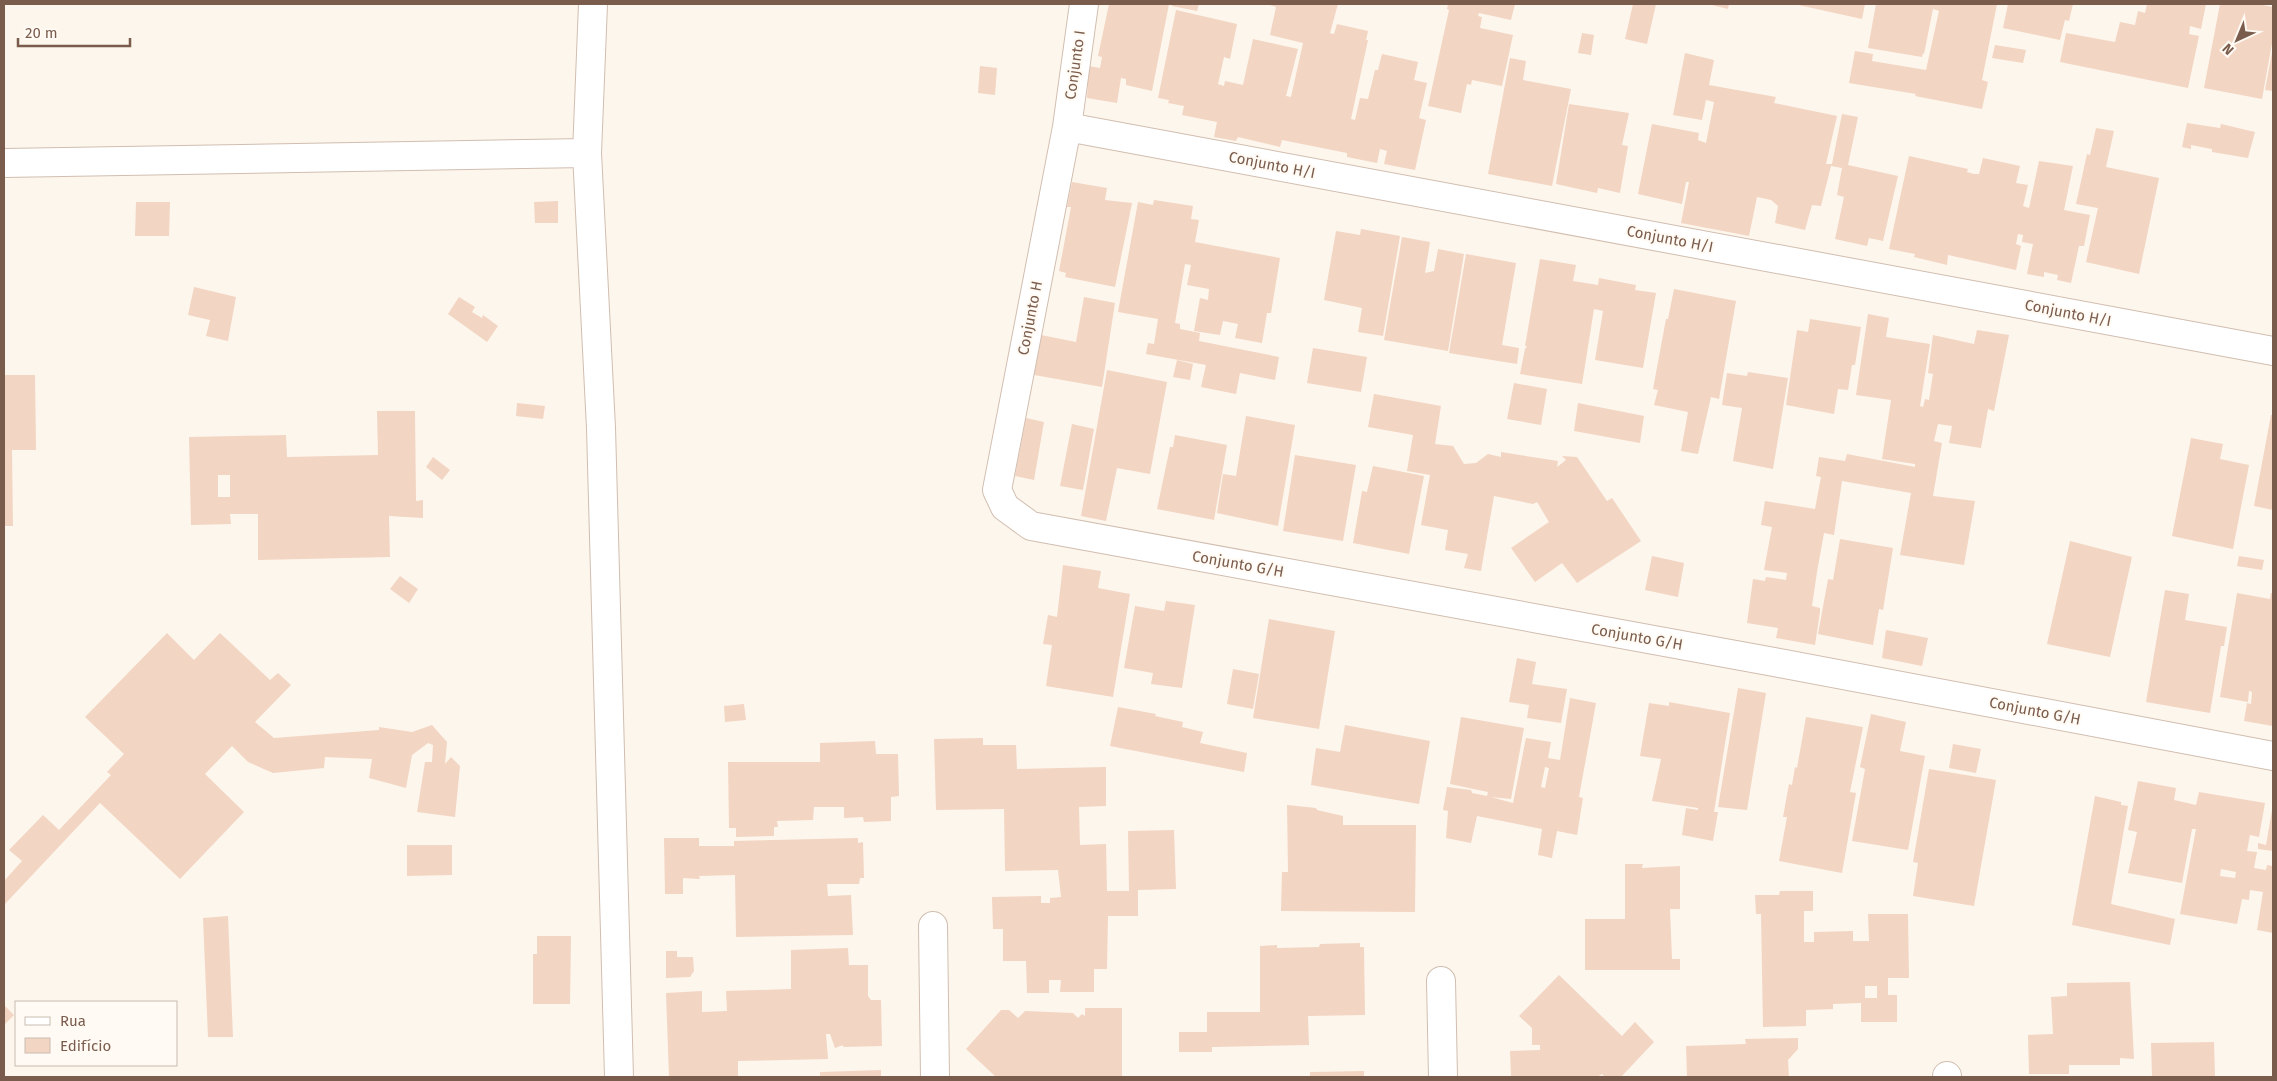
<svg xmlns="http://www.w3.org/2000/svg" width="2277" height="1081" font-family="'Fira Sans',sans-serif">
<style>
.building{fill:#f3d5c3;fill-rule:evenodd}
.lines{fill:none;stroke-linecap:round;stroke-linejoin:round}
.minor-casing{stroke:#d1beb0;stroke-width:30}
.minor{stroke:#fff;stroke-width:28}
.labels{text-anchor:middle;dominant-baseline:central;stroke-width:4;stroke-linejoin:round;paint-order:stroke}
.street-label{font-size:15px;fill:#7a5c4d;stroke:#fffaf3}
</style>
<rect width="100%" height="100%" fill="#fdf6ec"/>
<path class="building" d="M1109,4H1169L1152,91L1126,85V79L1121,78L1117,103L1087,98L1089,66L1100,68L1102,57L1098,56Z
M1172,4H1199L1197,11L1172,6Z
M1267,4H1338L1330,33L1334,34L1337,24L1368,31L1366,40H1368L1351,119L1355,120L1360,98L1368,99L1375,70H1378L1382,54L1418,62L1414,80L1427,83L1419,118L1426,120L1415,170L1384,164L1387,151L1380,149L1377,163L1347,157V153L1282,140L1280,147L1238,137L1236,141L1214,137L1217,122L1182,115L1184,106L1168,103L1169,100L1158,98L1176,10L1237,24L1230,59L1224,57L1218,84L1224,86L1225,81L1243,85L1253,39L1298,49L1286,96L1291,97L1303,43L1270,35L1276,7Z
M1448,4H1515L1511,20L1479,13L1478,16L1482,17L1480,28L1513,35L1502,86L1472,80L1471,85L1467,84L1461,113L1428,106L1449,10L1447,9Z
M1633,4H1656L1647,44L1625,39Z
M1708,4H1729L1728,9Z
M1794,4H1865L1862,19Z
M1876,4H1997L1982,80L1988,82L1982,109L1915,96L1916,94L1849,83L1855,51L1873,54L1872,61L1926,70L1939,11L1933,9L1924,54L1923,53L1922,57L1868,48Z
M2008,4H2073L2069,21L2065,20L2060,40L2003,28Z
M2147,4H2206L2201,29L2190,26L2189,34L2199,36L2188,88L2060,62L2066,33L2115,42L2120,22L2135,25L2138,11L2145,13Z
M2220,4H2258L2273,7V38L2262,99L2204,88Z
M1582,33L1594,35L1591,55L1578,53Z
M1995,45L2026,50L2023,63L1992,58Z
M2272,52H2273V91L2265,90Z
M1685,53L1714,60L1709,85L1776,97L1774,103L1837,116L1826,164H1832L1842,114L1858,117L1848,165L1898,176L1883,241L1869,238L1867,246L1835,239L1844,197L1837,195L1842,168L1831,166L1821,206L1812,205L1805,230L1775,223L1778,206L1771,200L1757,197L1749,236L1681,223L1689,182H1686L1682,204L1638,194L1652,124L1699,133L1698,140L1706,143L1714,102L1706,100L1702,120L1673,115Z
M1510,58L1526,61L1523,80L1571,89L1552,186L1488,174Z
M980,66L997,68L995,95L978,93Z
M1569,104L1629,113L1622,145L1628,146L1620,193L1598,188L1597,193L1556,184Z
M2187,123L2220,128L2221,124L2255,132L2248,158L2212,152V149L2191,145V149L2182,147Z
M2096,128L2114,131L2106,167L2159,178L2139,274L2086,262L2098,208L2076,204L2087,154L2090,155Z
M1909,156L1968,169L1967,172L1974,174H1979L1983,158L2020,166L2016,183L2028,185L2023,206L2029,208L2039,161L2073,166L2064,210L2090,215L2084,246H2079L2071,283L2057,280L2058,275L2044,272V277L2027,274L2033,244L2022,242L2023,235L2018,234L2016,244L2021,246L2016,270L1948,255L1947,265L1914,257L1915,254L1889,249Z
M1072,182L1107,188L1105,200L1132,203L1115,287L1065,277L1066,273L1059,271L1071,207H1067Z
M1154,200L1193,206L1191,219L1199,220L1195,242L1280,258L1271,313H1267L1262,343L1235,338L1238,324L1223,321L1220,335L1194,331L1200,298L1208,300L1209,289L1187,285L1191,265L1185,264L1175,323L1180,324V329L1200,333L1199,341L1279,357L1275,380L1240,373L1236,394L1201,387L1206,365L1146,354L1148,343L1154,344L1158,319L1118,312L1138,202L1153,205Z
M558,201V223H535L534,202Z
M136,202H170L169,236H135Z
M1361,229L1400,236L1383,336L1358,332L1362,308L1324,300L1336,231L1360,235Z
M1402,237L1430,242L1425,273L1434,271L1438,249L1464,254L1448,351L1384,340Z
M1466,254L1516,263L1502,345L1519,348L1517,364L1449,353Z
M1540,259L1576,265L1573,281L1598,285L1599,278L1636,285L1635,290L1656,293L1643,368L1595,360L1603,311L1594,309L1582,384L1520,374L1525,349L1527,346H1525Z
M194,287L236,297L228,341L206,336L210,320L188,315Z
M1674,289L1736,301L1719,399L1711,397L1698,454L1681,451L1688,412L1654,405L1658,390L1653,389L1666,319H1668Z
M459,297L475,307L472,312L482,318L483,315L498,326L487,342L448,314Z
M1084,297L1115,303L1102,387L1034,375L1041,335L1076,342Z
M1868,314L1889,318L1886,337L1930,344L1920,406L1923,407L1925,399L1929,400L1933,374L1928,373L1933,335L1974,344L1977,330L2009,335L1994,411L1988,409L1981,448L1949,443L1952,426L1938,424L1934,441L1942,443L1933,496L1975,501L1964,565L1900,555L1911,493L1842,481L1834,535L1824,533L1817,572L1812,606L1820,608V612L1815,645L1776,638L1778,628L1747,623L1753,579L1765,581L1766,577L1786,580L1787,573L1764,570L1772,527L1761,525L1765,501L1815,509L1821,477L1816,476L1819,457L1845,461L1847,454L1915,467V464L1882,459L1891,400L1856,395Z
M1810,319L1861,327L1855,365H1852L1848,390L1838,389L1834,414L1786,405L1797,330L1808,332Z
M1313,348L1367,357L1361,392L1307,383Z
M1177,360L1193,364L1190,380L1173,377Z
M1107,370L1167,382L1150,474L1117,468L1106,521L1081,516Z
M1748,372L1788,378L1773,469L1733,461L1742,408L1722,405L1727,373L1747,376Z
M4,375H35L36,450H12L13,526H4Z
M1514,383L1547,389L1541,425L1507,419Z
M1374,394L1441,406L1435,444L1453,446L1464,464L1476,463L1488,454L1501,457V452L1558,461L1557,467L1566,460L1562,456L1577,457L1607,501L1612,498L1641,541L1577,583L1562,563L1535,582L1511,548L1549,522L1537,502L1533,504L1494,496L1481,571L1464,568L1468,554L1445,550L1448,530L1421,525L1430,475L1407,471L1413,435L1368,427Z
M517,403L545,406L543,419L516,416Z
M1578,403L1644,416L1640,443L1574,431Z
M377,411H415L416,501L423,500V518L389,516L390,557L258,560V514H230L231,524L191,525L189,437L286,435L287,457L378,455ZM218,475H230V497H218Z
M2271,415H2273V510L2254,506Z
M1246,416L1295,425L1278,526L1217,513L1223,474L1236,476Z
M1026,418L1044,422L1034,480L1015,476Z
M1072,424L1094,429L1083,490L1060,486Z
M1175,435L1227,445L1214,520L1157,509L1170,447H1173Z
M2191,438L2223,444L2220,459L2249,465L2233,549L2172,536Z
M1295,455L1356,465L1343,541L1283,531Z
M433,457L450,470L442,480L426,467Z
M1373,466L1424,476L1409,554L1353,543L1362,491L1367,492Z
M1840,539L1893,548L1883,610L1879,609L1873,645L1818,634L1828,579L1833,580Z
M2070,541L2132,557L2110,657L2047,644Z
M1652,556L1684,563L1678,597L1645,590Z
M2239,556L2264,560L2262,570L2237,566Z
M1063,565L1101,571L1098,588L1130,594L1113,697L1046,686L1052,645L1043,644L1048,615L1057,617Z
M400,576L418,589L409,603L390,589Z
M2165,590L2189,594L2185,620L2227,627L2224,646H2221L2210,713L2146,702Z
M2237,593L2270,599L2271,593H2273V726L2244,721L2247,703L2251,704L2252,692L2249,691L2248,702L2220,697Z
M1166,601L1195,605L1182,688L1151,684L1153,673L1124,668L1135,606L1164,611Z
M1269,619L1335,631L1319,729L1253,718Z
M1886,630L1928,638L1922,666L1882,658Z
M167,633L194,660L220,633L270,680L278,673L291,685L255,722L274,738L379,730V727L412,732L432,725L447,742L445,764L451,757L460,766L455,817L417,812L425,762H432L433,745L428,743L412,755L406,788L369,778L372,759L325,757L324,768L273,773L248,762L232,746L205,774L244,812L180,879L100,803L4,905V881L22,861L9,850L43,815L59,830L111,775L107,772L124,754L85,717Z
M1517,658L1536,662L1532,684L1567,689L1561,723L1527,718L1529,705L1509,702Z
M1233,669L1259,674L1253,709L1227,704Z
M1738,688L1766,693L1747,810L1718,807Z
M1570,698L1596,703L1579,797L1583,798L1577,835L1557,831L1552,858L1538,855L1542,829L1477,816L1471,843L1446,838L1448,811L1443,810L1447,787L1471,790L1472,793L1487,796L1488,792L1450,784L1461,717L1524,728L1511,799L1491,797L1513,803L1526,738L1551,742L1548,758L1560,760ZM1545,767L1549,768L1545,788L1541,787Z
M1669,702L1730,713L1714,812H1718L1713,841L1682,835L1686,808L1698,810V808L1652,801L1661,759L1640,756L1649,703L1669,706Z
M744,704L746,720L725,722L724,706Z
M1118,707L1156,714L1155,716L1183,722L1182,727L1203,732L1200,743L1247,753L1244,772L1110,746Z
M1871,714L1906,722L1900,751L1925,756L1908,850L1852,841L1865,769L1860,767Z
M1806,717L1863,727L1850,792L1856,793L1842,873L1779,861L1787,817H1783L1789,784L1792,785L1795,767L1797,768Z
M1345,725L1430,741L1419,804L1311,785L1316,748L1340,752Z
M983,738V745H1016L1017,769L1106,767V806L1079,807L1080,845L1106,844L1107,891H1129L1128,831L1174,830L1176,889L1138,890V916H1108L1107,969H1094V992H1060L1061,980H1049V993H1027L1026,961H1003V929H993L992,897L1041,896V903H1050V898L1061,897L1058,870L1005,871L1004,809L936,810L934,739Z
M875,741L876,754H898L899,796L891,797V821L864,822L863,817L844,818V807H814L813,820L777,821L778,827H774V836L736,837V828H729L728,762H820V743Z
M1953,744L1981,749L1976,773L1949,768Z
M1929,769L1996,780L1974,906L1913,896L1918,863L1913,862Z
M2138,781L2176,788L2174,800L2196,805L2199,792L2265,803L2259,837L2250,835L2247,851L2257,852L2254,868L2266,870L2267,865L2273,866V933L2257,930L2263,892L2250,890L2249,900L2242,899L2237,924L2180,914L2196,829H2192L2182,883L2128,873L2137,832L2128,830ZM2221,869L2236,872L2235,878L2220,876Z
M2095,796L2121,802V805L2128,806L2111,904L2175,919L2170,945L2072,925Z
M1287,805L1316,808L1317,810L1343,816V825H1416L1415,912L1281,911L1282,872H1288Z
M2272,810H2273V851L2258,849V843L2266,845Z
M664,838H699V846H734V841L858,838V843L863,842L864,878H860L859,884H827L828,896L851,895L853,935L736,937L735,875L699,876L700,879L683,878V894H665Z
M407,845H452V875L407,876Z
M1625,864H1643L1642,868L1680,866V909H1670L1672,959H1680V970H1585V919H1625Z
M1780,891H1813V911H1804V942H1814V932L1853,931V941H1869L1868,914H1908L1909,978H1888V995H1897V1022H1861V1003L1833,1004V1009L1806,1010V1026L1763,1027L1761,914H1756L1755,895H1779ZM1865,986H1877V998H1865Z
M228,916L233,1037H208L203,918Z
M537,936H571L570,1004H533V954H537Z
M1360,943V947H1364L1365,1015L1308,1016L1309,1045L1212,1047V1052H1179V1032H1207V1012H1260V946L1277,945V948L1319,947L1320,944Z
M848,948L849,965H868V996L871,1000H881L882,1046L843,1047V1045L835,1048L830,1034H826L828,1059L738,1061V1077H669L666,993L702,991V1012L727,1011L726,991L791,989V950Z
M666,951H677V957H693L694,971L690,977L666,978Z
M1559,975L1622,1036L1635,1022L1654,1042L1621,1077H1605L1602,1074L1597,1077H1511L1510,1051L1540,1050V1045H1532V1028L1519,1016Z
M2130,982L2134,1059L2120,1058V1065H2069V1074H2029L2028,1035L2053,1034L2051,997L2067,996V983Z
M4,1005L14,1015L4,1025Z
M1085,1008H1122V1077H996L966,1049L1001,1010H1009L1018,1018L1025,1011L1073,1013L1078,1018L1082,1014L1085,1016Z
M1798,1038V1049L1788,1060L1789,1077H1687L1686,1046L1746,1044L1745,1039Z
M2214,1042L2215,1076L2152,1077L2151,1043Z
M881,1070V1077H820V1072Z
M1364,1071V1077H1310V1072Z"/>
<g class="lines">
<g class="minor-casing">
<path id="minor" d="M593,4L587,153L601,428L619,1077
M1084,4L1067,127L997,490L1005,507L1031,526L1774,662L2273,756
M1067,127L2273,351
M4,163L587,153
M933,926L935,1077
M1441,981L1443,1077
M1947,1076V1077"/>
</g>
<use href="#minor" class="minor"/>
</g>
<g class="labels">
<g class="street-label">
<text transform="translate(1075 65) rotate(-82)">Conjunto I</text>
<text transform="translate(1272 165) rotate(11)">Conjunto H/I</text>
<text transform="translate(1670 239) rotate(11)">Conjunto H/I</text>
<text transform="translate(2068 313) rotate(11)">Conjunto H/I</text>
<text transform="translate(1030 318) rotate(-79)">Conjunto H</text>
<text transform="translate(1238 564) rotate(10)">Conjunto G/H</text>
<text transform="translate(1637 637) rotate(10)">Conjunto G/H</text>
<text transform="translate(2035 711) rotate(11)">Conjunto G/H</text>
</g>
</g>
<rect width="2277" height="1081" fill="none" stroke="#7a5c4d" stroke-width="10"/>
<rect x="15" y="1001" width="162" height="65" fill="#fffaf3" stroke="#cabbb1"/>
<rect x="25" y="1017" width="25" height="8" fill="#ffffff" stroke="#cabbb1"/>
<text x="60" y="1026" font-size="15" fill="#7a5c4d">Rua</text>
<rect x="25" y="1038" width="25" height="15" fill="#f3d5c3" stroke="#cabbb1"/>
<text x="60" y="1051" font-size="15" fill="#7a5c4d">Edifício</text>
<g transform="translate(2237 40) rotate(224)" stroke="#fffaf3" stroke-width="4" paint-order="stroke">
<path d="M0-4L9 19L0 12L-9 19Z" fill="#7a5c4d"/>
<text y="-8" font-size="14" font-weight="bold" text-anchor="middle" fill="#7a5c4d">N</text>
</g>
<path d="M18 38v8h112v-8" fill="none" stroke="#7a5c4d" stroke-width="2.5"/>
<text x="25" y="38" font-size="15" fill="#7a5c4d" stroke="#fffaf3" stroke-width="4" paint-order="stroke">20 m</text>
</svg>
